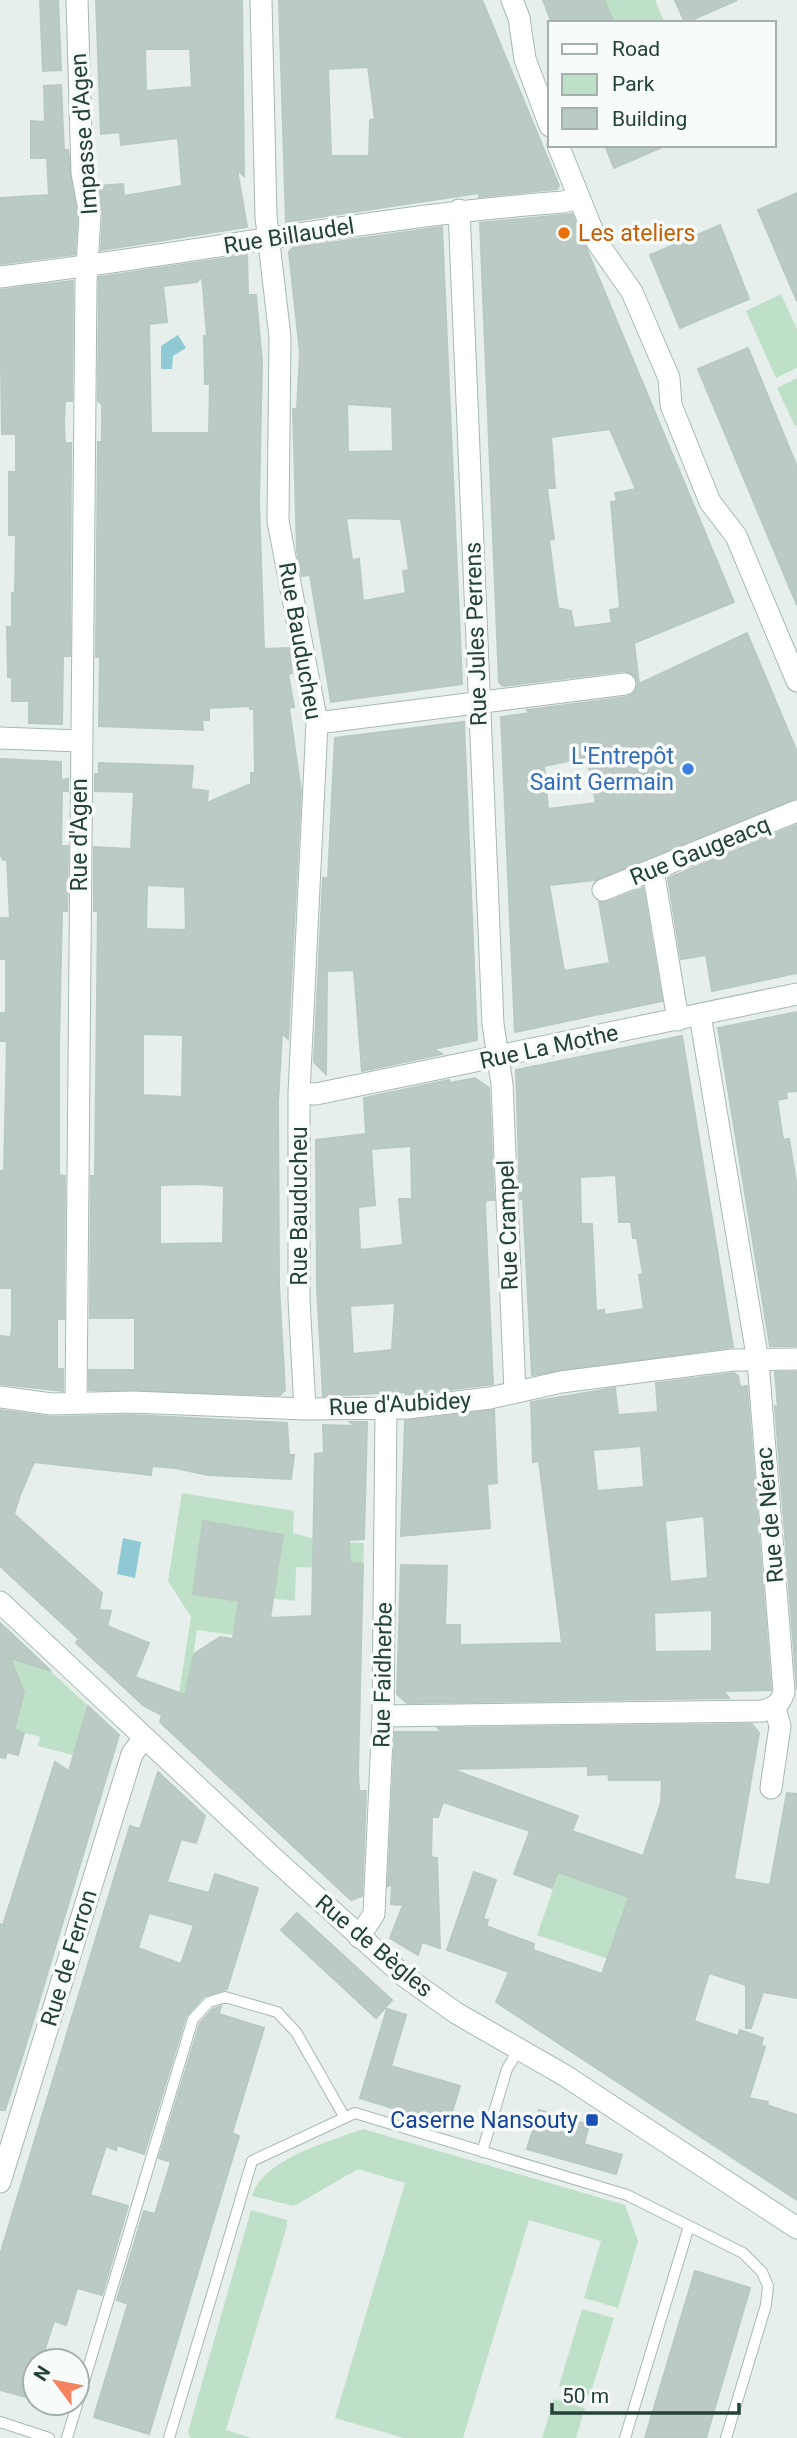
<svg xmlns="http://www.w3.org/2000/svg" width="797" height="2438" font-family="Roboto,sans-serif">
<style>
.green{fill:#bfe0c8}
.water{fill:#8ec9d4}
.building{fill:#bbcac4;stroke:#b8c9c2;stroke-width:2;fill-rule:evenodd}
.lines{fill:none;stroke-linecap:round;stroke-linejoin:round}
.lane-casing{stroke:#a8b8b2;stroke-width:12}
.street-casing{stroke:#a8b8b2;stroke-width:23}
.secondary-casing{stroke:#a4bbb3;stroke-width:23}
.lane{stroke:#fff;stroke-width:10}
.street{stroke:#fff;stroke-width:21}
.secondary{stroke:#fff;stroke-width:21}
.food-dot{fill:#e8710a;stroke:#f7fbf9;stroke-width:2.5}
.shop-dot{fill:#3f7fe0;stroke:#f7fbf9;stroke-width:2.5}
.transit-dot{fill:#1a4fb4;stroke:#f7fbf9;stroke-width:2.5}
.labels{text-anchor:middle;dominant-baseline:central;stroke-width:7;stroke-linejoin:round;paint-order:stroke}
.street-label{font-size:23px;fill:#24423a;stroke:#f7fbf9}
.food-label{font-size:23px;fill:#c56008;stroke:#f7fbf9;text-anchor:start}
.shop-label{font-size:23px;fill:#366cbe;stroke:#f7fbf9;text-anchor:end}
.transit-label{font-size:23px;fill:#164399;stroke:#f7fbf9;text-anchor:end}
</style>
<rect width="100%" height="100%" fill="#e6efeb"/>
<path class="green" d="M604,0H655L665,23H614Z
M781,294L797,329V368L776,378L746,311Z
M797,378V425L795,426L777,388Z
M182,1493L294,1511L293,1533L326,1542L364,1543L363,1569L296,1567L295,1601L241,1595L234,1635L197,1630L180,1740L174,1702L179,1693L191,1617L168,1581Z
M17,1640L88,1706L73,1755L38,1746L40,1737L0,1726V1679L6,1680Z
M559,1872L630,1897L608,1959L537,1935Z
M363,2129L625,2205L638,2241L618,2308L584,2298L601,2241L529,2220L463,2438H404L335,2418L405,2183L358,2169L294,2206L252,2196C262,2159 331,2141 363,2129Z
M251,2210L287,2220V2226L226,2430L252,2438H191L188,2432Z
M582,2309L614,2318L590,2395L559,2386Z
M554,2399L585,2408L576,2438H542Z"/>
<path class="water" d="M178,335L186,348L173,356L172,369H161V346Z
M123,1538L141,1542L135,1578L117,1574Z"/>
<path class="building" d="M40,0H58L61,70L43,71Z
M96,0H242L244,176L237,169L247,227L101,250L103,215L98,186L123,184L124,196L182,186L178,138L121,145L120,132L101,134ZM145,49H190L192,87L146,91Z
M279,0H482L559,186L557,189L479,197V193L286,222ZM368,67L375,119L370,120L369,156H331L328,69Z
M543,0H604L614,23H552Z
M675,0H737L685,23Z
M61,85L64,150H68L77,216L75,254L0,264V198L49,195L47,158H31V121L45,122L44,86Z
M605,145H667L614,168Z
M797,193V301L758,210Z
M572,214L734,602L634,643L639,684L747,633L797,752V798L595,880L549,885L564,971L610,963L599,902H608L643,888L662,1001L515,1032L501,717L530,713L527,710L627,697L633,694L638,683L635,676L624,671L503,686L499,682L480,223ZM610,429L636,489L615,493L617,501L611,502L620,608L610,610L612,623L574,628L571,611L558,608L549,540L554,539L547,488H555L551,437ZM587,757L596,803L548,809L544,766Z
M720,225L749,299L680,328L650,255Z
M442,227L462,684L331,702L310,575L302,576L297,551L293,409H297L300,353L289,252L293,248ZM347,404L392,407L393,451L348,452ZM346,518L401,519L409,570L403,571L406,593L363,601L359,559L352,560Z
M247,255L248,295H256L262,362L259,501L264,649L289,648L292,673L288,674L294,707L289,708L301,791L288,1039L282,1033L278,1102L279,1285L285,1390L280,1395L89,1390V1370H135V1318H90L91,1176H95L98,911H94V847L131,849L134,792L95,791V774H99V763L193,766L191,789L208,791L207,803L251,784V773H255L254,709H250V706L209,708V720H202L203,730L99,726L100,657H96L98,442H102V404L98,401L99,277ZM202,276L207,336H204L205,384H210L209,433H151L149,324L167,322L163,286L197,282ZM147,885L185,887L186,930L146,929ZM143,1034L183,1035L182,1097L143,1095ZM200,1184L224,1186L223,1243L160,1244V1185Z
M73,281L72,401H65L64,423L65,443H71L70,656H63L62,724L29,723V701H12V677H8L7,627H12V593H15L16,535H9V472H16V434H2L0,290Z
M748,348L797,467V605L698,369Z
M464,722L477,1040L434,1049L442,1054L362,1071L354,970L327,971L326,1074L314,1062L323,878H328L335,738Z
M0,759L61,762V780L68,779V791H62L61,846H68L67,911H62L59,1043V1175L65,1176L64,1319H57V1369H63V1391L0,1384V1336L11,1337L12,1327V1288H0V1171H4L7,1041H0V1013H6V959H0V930L1,918H10L7,860H3L0,854Z
M797,825V973L712,991L706,955L681,959L668,878Z
M797,1012V1091L786,1092L787,1098L777,1100L783,1140L789,1139L797,1187V1346H770L718,1028Z
M682,1036L733,1347L532,1375L523,1199H520L516,1070ZM616,1175L619,1222H631L633,1238H637L643,1274L639,1275L644,1309L604,1315V1310L596,1311L592,1224H581L580,1177Z
M475,1078L489,1088L494,1200H486L485,1206L493,1384L406,1395L405,1392L323,1396L317,1287L316,1140L366,1134L364,1098L449,1080L450,1083ZM411,1146L412,1199H399L403,1245L360,1250L358,1207L375,1205L371,1149ZM395,1303L392,1350L353,1354L350,1306Z
M775,1372H797V1690L775,1406L778,1408Z
M734,1373L738,1376L740,1387L747,1386L771,1690L723,1691L729,1698L407,1703L397,1694L401,1565L447,1566L445,1625H460V1645L562,1643L539,1461L533,1462L531,1402L615,1388L618,1415L658,1412L656,1383ZM641,1446L644,1487L597,1491L593,1450ZM704,1516L708,1578L670,1582L665,1521ZM712,1610V1651L655,1652L654,1613Z
M0,1410L51,1417L133,1415L287,1423L289,1455H294L291,1479L208,1475L175,1468L152,1466L151,1475L34,1462L20,1495L14,1514L102,1593L99,1610L111,1611L107,1626L149,1643L135,1677L185,1695L194,1654L220,1637L233,1639L239,1601L193,1594L203,1521L283,1535L270,1618L312,1616L315,1454L324,1453L323,1425L355,1426L350,1422H367L364,1539L349,1540L350,1563L363,1564L358,1772L359,1791H366L362,1896L351,1900L160,1722L162,1715L144,1706L76,1643L79,1639L0,1566Z
M494,1410L497,1483L487,1484L490,1528L401,1536L405,1421Z
M0,1623L51,1671L10,1658L24,1692L14,1730L24,1733L18,1755L7,1752L5,1758L0,1757Z
M88,1706L119,1735L24,2051L5,2110H0V1924L3,1925L55,1762L69,1771Z
M752,1724L759,1733L734,1879L770,1885L787,1793L797,1794V1998L763,1992L751,2028H746V1985L709,1973L694,2021L738,2036L740,2030L763,2038L761,2045L765,2047L749,2098L768,2102L767,2105L797,2115V2200L496,2002L509,1972L447,1950L474,1872L496,1880L483,1919L488,1920L486,1926L534,1944L533,1950L602,1974L629,1897L558,1872L552,1888L514,1874L530,1831L443,1802L438,1817H432L431,1857L437,1858L440,1948L422,1942L418,1955L390,1938L403,1905L391,1904L392,1884L388,1886L395,1732H442L438,1728ZM588,1766V1775L608,1774L609,1780H662L661,1803L643,1856L572,1831L578,1816L451,1769Z
M158,1772L205,1816L196,1843L181,1839L167,1882L209,1893L215,1874L258,1888L227,1989L204,1996L186,2016L144,2154L117,2145L116,2150L106,2146L90,2195L128,2206L102,2295L77,2288L66,2325L54,2321L41,2361H35V2382L30,2398L0,2390V2255L130,1826L140,1829ZM149,1913L194,1925L181,1964L138,1948Z
M297,1913L392,2000L376,2018L281,1930Z
M221,2006L219,2014L264,2028L232,2133L239,2136L149,2434L94,2417L128,2304L117,2300L144,2211L155,2214L171,2162L159,2158L200,2023L213,2009Z
M387,2009L406,2015L391,2066L460,2086L448,2125L360,2098Z
M539,2110L589,2125L584,2144L622,2155L616,2174L527,2149Z
M695,2271L750,2288L706,2438H645Z"/>
<g class="lines">
<g class="lane-casing">
<path id="lane" d="M482,2152L507,2069L519,2049
M0,2422L49,2438
M67,2438L193,2019L209,2002L225,1997L277,2012L296,2032L345,2118
M169,2438L252,2161L355,2113L627,2195L743,2253L762,2272L768,2286L766,2305L726,2438
M625,2438L689,2226"/>
</g>
<g class="street-casing">
<path id="street" d="M261,0L266,217L280,337L278,521L317,723L299,1093V1299L305,1409
M459,210L493,1024L502,1084L515,1392
M0,277C188,255 374,216 563,202L578,198
M317,723L625,684
M0,738L79,741
M653,870L678,1020
M603,890L797,811
M299,1093L316,1094L797,994
M0,1397L51,1404L133,1402L305,1409L407,1408L490,1398L561,1382L733,1360L797,1359
M76,1402L86,283L90,215L82,173L77,0
M383,1716L762,1711C774,1708 780,1705 784,1692L758,1361L700,1015
M771,1788L780,1726L775,1708
M359,1937L374,1914L383,1716L386,1408
M0,2182L132,1754L144,1738"/>
</g>
<g class="secondary-casing">
<path id="secondary" d="M512,0L519,18L525,59L550,126
M558,145L597,242L632,292L669,378L671,405L710,502L736,536L797,681
M0,1602L270,1855L404,1976L456,2013L564,2075L797,2228"/>
</g>
<use href="#lane" class="lane"/>
<use href="#street" class="street"/>
<use href="#secondary" class="secondary"/>
</g>
<circle class="food-dot" cx="564" cy="233" r="7"/>
<circle class="shop-dot" cx="688" cy="769" r="7"/>
<rect class="transit-dot" x="585" y="2113" width="14" height="14" rx="3.5"/>
<g class="labels">
<g class="street-label">
<text transform="translate(84 134) rotate(-94)">Impasse d'Agen</text>
<text transform="translate(289 236) rotate(-9)">Rue Billaudel</text>
<text transform="translate(476 634) rotate(-92)">Rue Jules Perrens</text>
<text transform="translate(300 641) rotate(80)">Rue Bauducheu</text>
<text transform="translate(79 835) rotate(-90)">Rue d'Agen</text>
<text transform="translate(700 851) rotate(-22)">Rue Gaugeacq</text>
<text transform="translate(549 1047) rotate(-12)">Rue La Mothe</text>
<text transform="translate(299 1206) rotate(-90)">Rue Bauducheu</text>
<text transform="translate(508 1225) rotate(-92)">Rue Crampel</text>
<text transform="translate(400 1404) rotate(-3)">Rue d'Aubidey</text>
<text transform="translate(770 1515) rotate(-95)">Rue de Nérac</text>
<text transform="translate(383 1675) rotate(-89)">Rue Faidherbe</text>
<text transform="translate(374 1946) rotate(40)">Rue de Bègles</text>
<text transform="translate(69 1958) rotate(-73)">Rue de Ferron</text>
</g>
<g class="food-label">
<text x="578" y="233">Les ateliers</text>
</g>
<g class="shop-label">
<text x="674" y="756">L'Entrepôt<tspan x="674" dy="26">Saint Germain</tspan></text>
</g>
<g class="transit-label">
<text x="578" y="2120">Caserne Nansouty</text>
</g>
</g>
<rect x="548" y="21" width="228" height="126" fill="#f7fbf9" stroke="#a3b1ad" stroke-width="2"/>
<rect x="562" y="44" width="35" height="10" fill="#ffffff" stroke="#a3b1ad" stroke-width="2"/>
<text x="612" y="56" font-size="21" fill="#24423a">Road</text>
<rect x="562" y="74" width="35" height="21" fill="#bfe0c8" stroke="#a3b1ad" stroke-width="2"/>
<text x="612" y="91" font-size="21" fill="#24423a">Park</text>
<rect x="562" y="108" width="35" height="21" fill="#bbcac4" stroke="#a3b1ad" stroke-width="2"/>
<text x="612" y="126" font-size="21" fill="#24423a">Building</text>
<g transform="translate(56 2382) rotate(302)"><circle r="33" fill="#f7fbf9" stroke="#a3b1ad" stroke-width="2"/>
<path d="M0-5L12 26L0 18L-12 26Z" fill="#f4845f"/>
<text y="-10" font-size="19" font-weight="bold" text-anchor="middle" fill="#24423a">N</text>
</g>
<path d="M552 2403v10h187v-10" fill="none" stroke="#24423a" stroke-width="3.5"/>
<text x="562" y="2403" font-size="21" fill="#24423a" stroke="#f7fbf9" stroke-width="5" paint-order="stroke">50 m</text>
</svg>
